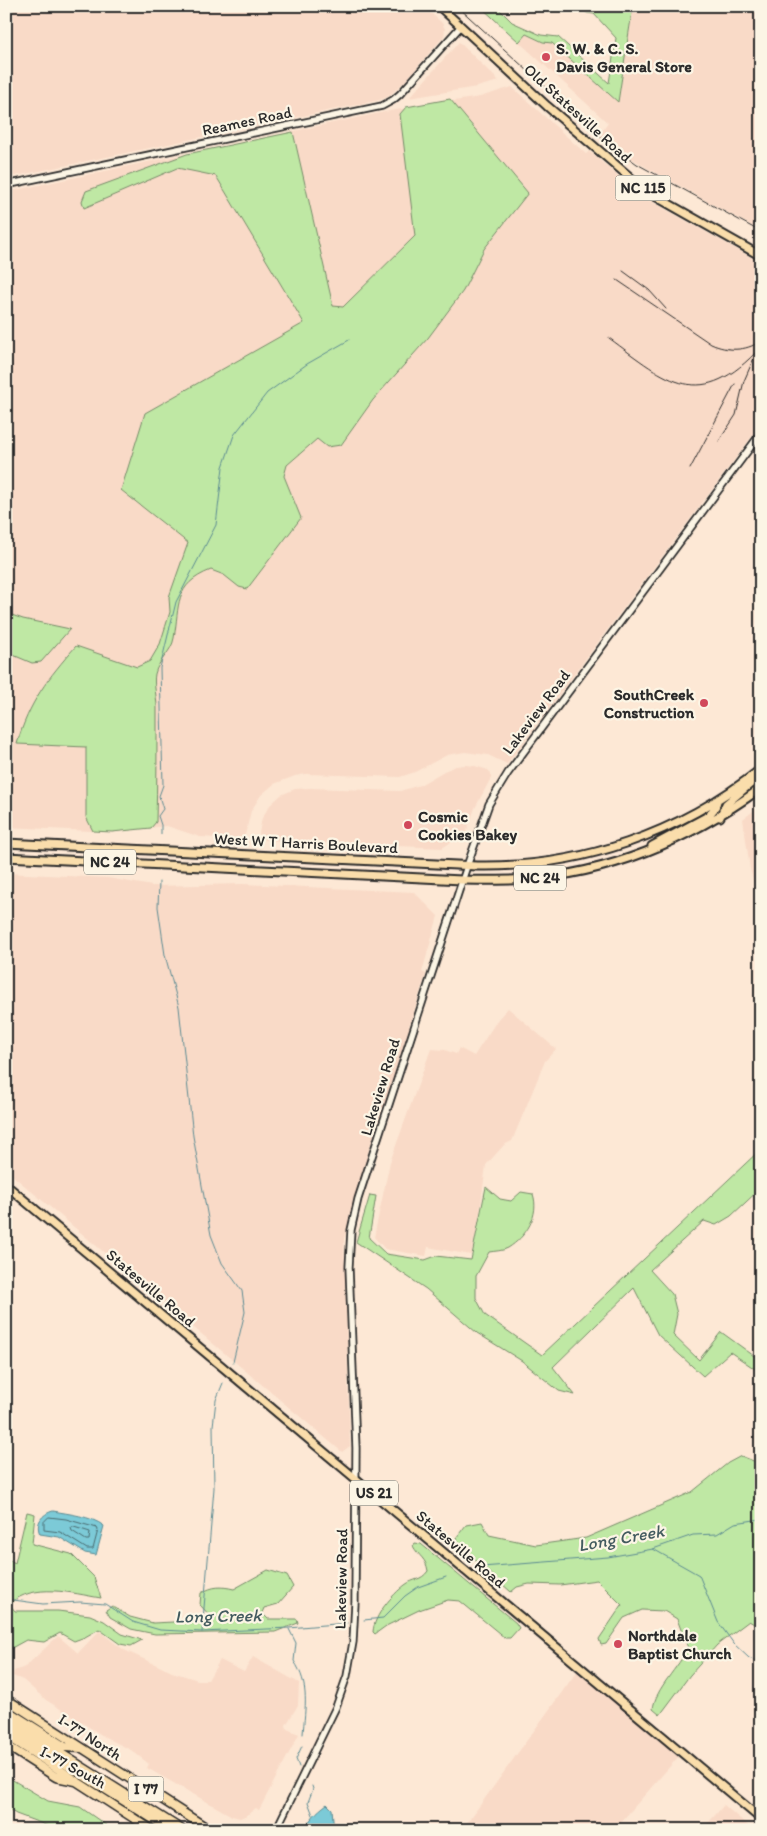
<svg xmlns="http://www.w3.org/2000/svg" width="767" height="1836" font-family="Itim,sans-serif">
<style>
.built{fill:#f9dac7}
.green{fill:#bfe8a4;stroke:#758a68}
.water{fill:#7bcad7;stroke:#5b8a92}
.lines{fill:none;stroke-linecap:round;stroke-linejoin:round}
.shore{stroke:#4b6b70;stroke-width:1}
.stream{stroke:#5b8a92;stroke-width:1}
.secondary-casing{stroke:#2b2b2b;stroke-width:9}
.primary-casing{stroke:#2b2b2b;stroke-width:11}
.motorway-casing{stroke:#2b2b2b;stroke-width:11}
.secondary{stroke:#fcf5e5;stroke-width:5.5}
.primary{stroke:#faddab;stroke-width:7}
.motorway{stroke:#faddab;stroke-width:8}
.rail{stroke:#2b2b2b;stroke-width:1}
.poi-dot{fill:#d1495b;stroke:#fcf5e5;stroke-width:2}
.labels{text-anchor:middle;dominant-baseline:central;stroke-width:4.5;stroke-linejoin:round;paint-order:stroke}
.shield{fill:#fcf5e5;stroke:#6a6863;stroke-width:1}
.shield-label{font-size:15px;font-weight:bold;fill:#2b2b2b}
.poi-label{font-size:16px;font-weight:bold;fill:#2b2b2b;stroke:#fcf5e5;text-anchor:start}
.street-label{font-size:16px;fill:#2b2b2b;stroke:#fcf5e5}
.water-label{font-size:18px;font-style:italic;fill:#435b5f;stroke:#fcf5e5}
</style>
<rect width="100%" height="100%" fill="#fde8d5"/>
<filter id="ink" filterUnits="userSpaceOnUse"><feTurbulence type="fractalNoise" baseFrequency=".02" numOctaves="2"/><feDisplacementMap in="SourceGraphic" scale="10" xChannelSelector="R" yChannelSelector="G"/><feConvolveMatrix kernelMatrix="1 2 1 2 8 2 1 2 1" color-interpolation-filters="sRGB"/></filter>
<g filter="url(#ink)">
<path class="built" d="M6,6H324L327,9L329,6H423L442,23L445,29L444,36L405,81L389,96L380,100L6,178Z
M633,6H761V231L656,173L624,154L599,136L608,123L519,42L526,34L543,42L552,43L618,102Z
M459,42L499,81L477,87L409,98Z
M512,87L586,154L589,151L617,175L649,200L761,263V424L507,764L488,755L465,752L447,755L415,772L400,777L306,774L295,776L274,784L261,795L251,811L245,835L238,839L200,837L167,826L112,832L6,827V192L389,111L480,97Z
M465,765L475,766L488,770L491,773V778L475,808L466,833L442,848L265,840L261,838L259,833L262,818L270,805L281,795L295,789L310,788L400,791L420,785L444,771L456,766Z
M761,805V909L750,869L743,819Z
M6,873L108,878L152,886L243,884L414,892L438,916L422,972L426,974L409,1026L412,1027L369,1149L344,1239L350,1446L342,1452L6,1170Z
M508,1008L556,1049L545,1061L512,1141L504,1145L486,1165L479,1220L471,1255L428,1247L426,1256L385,1249L374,1237L390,1162L431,1049L445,1050L456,1054L459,1048L474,1056L498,1019Z
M99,1631L124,1650L172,1672L198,1680H208L220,1660L244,1672L253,1657L299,1683L298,1705L286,1725L287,1729L299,1734L259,1810L256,1808L247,1815L240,1818L232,1816L147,1768L149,1764L131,1750L105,1737L46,1700L23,1680L13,1676L14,1671L25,1667L58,1636L78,1653Z
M578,1670L679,1756L614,1830H462Z
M724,1805L753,1830H702Z"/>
<path class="green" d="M480,6H496L512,22L541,35L558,37L609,83L616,38L594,14L587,13L576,6H633L618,102L552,43L543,42L526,34L519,42Z
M450,99L528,193L484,249L463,291L428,338L373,400L341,445L327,447L317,439L287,465L284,476L301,518L247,589L239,587L224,575L211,570C173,585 180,605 174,638C172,652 158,660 155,674C153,684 157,697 157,708C157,746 157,784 156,822L151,828L112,832L93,831L86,817V747L17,744C29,702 48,678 76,646L137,667L150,661L160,644L170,612L169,597L188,543L121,490L145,413L304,323L216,176L177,168L84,208L82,201L86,191L187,154L293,132L333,306L343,307L415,236L400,114L406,107Z
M6,613L23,619L70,629L41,662L32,663L6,652Z
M761,1149V1188L731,1216L716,1225L704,1221L650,1270L672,1294L677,1314L673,1335L699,1360L721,1332L761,1361V1373L730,1352L703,1376L658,1335L634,1288L553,1367L575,1395L559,1391L522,1361L477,1333L426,1289L356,1242L370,1195L376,1196L369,1238L386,1254L425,1260L436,1256L471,1260L486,1187L500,1199L511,1201L521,1192L533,1194C540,1215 526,1237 508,1248C503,1251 495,1251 489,1252L476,1276V1298L485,1315L542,1355Z
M741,1456L761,1464V1628L749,1621L717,1645L690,1675L660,1715L653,1709C655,1689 679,1667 688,1648L677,1619L664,1611L642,1610L624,1618L606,1644L601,1645L599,1639L622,1605L597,1580L560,1585L529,1584L517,1587L511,1592L461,1547L456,1538L466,1525L482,1522L489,1535L536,1545L586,1538L692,1492L728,1463Z
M27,1512L35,1514L32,1544L71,1554L94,1577L101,1598C70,1593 35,1582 9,1604L15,1611H58L90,1615L104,1621L122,1634L142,1640L131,1646L120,1644L99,1629L85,1637L74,1641L60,1633L44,1642L26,1640L6,1651V1558L15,1563Z
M415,1543L421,1544L516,1623L519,1628L510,1638H505L460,1601L448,1600L419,1610L386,1626L375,1634L373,1632C374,1615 392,1595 405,1585C414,1578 421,1581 428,1571C426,1558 419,1557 413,1546Z
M268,1570L287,1576L293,1587L278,1604L264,1608L262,1613L268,1619H297L298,1623L275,1632L155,1634L131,1629L110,1617L106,1610L112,1606L130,1617L153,1623L214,1620L200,1605L201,1593C213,1586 221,1586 234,1589Z
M6,1776L48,1801L80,1807L113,1830H59L16,1814L6,1808Z"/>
<path class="water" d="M53,1511C69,1514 91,1516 104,1526L96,1555L85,1553L59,1537L40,1534C35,1523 42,1514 53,1511Z
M327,1804L332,1809L334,1830H304C310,1819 316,1812 327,1804Z"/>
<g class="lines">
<path class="shore" d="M49,1517L66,1519L97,1528L98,1530L93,1549H87L60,1532L44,1530V1522Z
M74,1527L90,1532L89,1540H86L72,1531L71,1528Z"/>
<path class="stream" d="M161,834V825L158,816L163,809L159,796L163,785L160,668L176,602L216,525L223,467L234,435L267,393L307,364L349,340
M159,882L158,907L165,955L179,1007L193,1136L211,1235L222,1263L242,1291L245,1312L233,1362
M653,1549L699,1575L718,1622L734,1644L749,1658L761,1663
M482,1567L608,1557L653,1549L693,1535L717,1534L735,1523L761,1519
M6,1599L43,1604L80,1602L105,1604L133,1622L160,1630L202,1632L289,1628L347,1623
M364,1620L383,1618L405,1596L418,1587L446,1577
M289,1629L296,1643L294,1661C310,1685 305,1707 303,1734
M202,1632L214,1488L213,1426L216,1400L223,1383
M299,1767L296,1759L302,1746
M312,1786L313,1789L308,1802L313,1815"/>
<g class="secondary-casing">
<path id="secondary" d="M6,185L382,106L393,100L400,94L461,26
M276,1830L336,1707L347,1676L353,1642L355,1603L356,1448L349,1267L351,1230L358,1199L467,866L489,804L508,773L761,433"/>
</g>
<g class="primary-casing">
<path id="primary" d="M439,6L547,106L646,191L761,256
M720,817L726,804L761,775
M6,843L477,866C581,868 679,834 761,769
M652,846L708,816L715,808L717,801
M6,857L462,880C484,880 505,881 527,879C613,873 692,838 761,788
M6,1185L761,1819"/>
</g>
<g class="motorway-casing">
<path id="motorway" d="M6,1699L210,1830
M6,1710L65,1747L81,1748
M6,1719L182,1830
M6,1727L171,1830
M6,1735L72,1778
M6,1745L56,1777L76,1781L152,1830"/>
</g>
<use href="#secondary" class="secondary"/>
<use href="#primary" class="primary"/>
<use href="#motorway" class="motorway"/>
<path class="rail" d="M457,6L599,136L637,164L761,232
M623,271L649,290L666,309
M617,280L711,344C727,351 745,352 761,341
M609,338C669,382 700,413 761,347
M719,441L736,415L744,381L754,358
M690,469L735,384"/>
</g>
</g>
<g class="poi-dot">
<circle cx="546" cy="57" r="5"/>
<circle cx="704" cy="703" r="5"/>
<circle cx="408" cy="825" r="5"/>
<circle cx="618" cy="1644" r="5"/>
</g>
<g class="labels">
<g class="shield">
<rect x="615.5" y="175.5" width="55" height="25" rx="4"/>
<rect x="84" y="849.5" width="52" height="25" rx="4"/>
<rect x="514" y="865.5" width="52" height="25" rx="4"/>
<rect x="350" y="1480.5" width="48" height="25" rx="4"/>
<rect x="128.5" y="1776.5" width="35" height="25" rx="4"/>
</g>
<g class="shield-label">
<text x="643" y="188">NC 115</text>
<text x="110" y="862">NC 24</text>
<text x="540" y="878">NC 24</text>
<text x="374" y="1493">US 21</text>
<text x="146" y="1789">I 77</text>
</g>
<g class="poi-label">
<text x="556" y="48">S. W. &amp; C. S.<tspan x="556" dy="18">Davis General Store</tspan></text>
<text x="694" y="694" text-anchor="end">SouthCreek<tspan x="694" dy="18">Construction</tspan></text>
<text x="418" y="816">Cosmic<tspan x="418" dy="18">Cookies Bakey</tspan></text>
<text x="628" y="1635">Northdale<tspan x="628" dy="18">Baptist Church</tspan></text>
</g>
<g class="street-label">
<text transform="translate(578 113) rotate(42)">Old Statesville Road</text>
<text transform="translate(247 121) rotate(-12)">Reames Road</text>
<text transform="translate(536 712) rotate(-53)">Lakeview Road</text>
<text transform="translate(306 843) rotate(3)">West W T Harris Boulevard</text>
<text transform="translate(380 1087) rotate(-73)">Lakeview Road</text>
<text transform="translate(151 1288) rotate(40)">Statesville Road</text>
<text transform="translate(461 1549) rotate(40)">Statesville Road</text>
<text transform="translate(341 1579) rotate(-89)">Lakeview Road</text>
<text transform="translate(90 1737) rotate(33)">I-77 North</text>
<text transform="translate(73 1767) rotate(28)">I-77 South</text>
</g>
<g class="water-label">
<text transform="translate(621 1538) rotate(-10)">Long Creek</text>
<text transform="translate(218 1616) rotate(-1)">Long Creek</text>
</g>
</g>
<rect width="767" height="1836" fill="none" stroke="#fcf5e5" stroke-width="25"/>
<rect x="12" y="12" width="742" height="1811" fill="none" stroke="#2b2b2b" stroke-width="2" filter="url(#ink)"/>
</svg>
